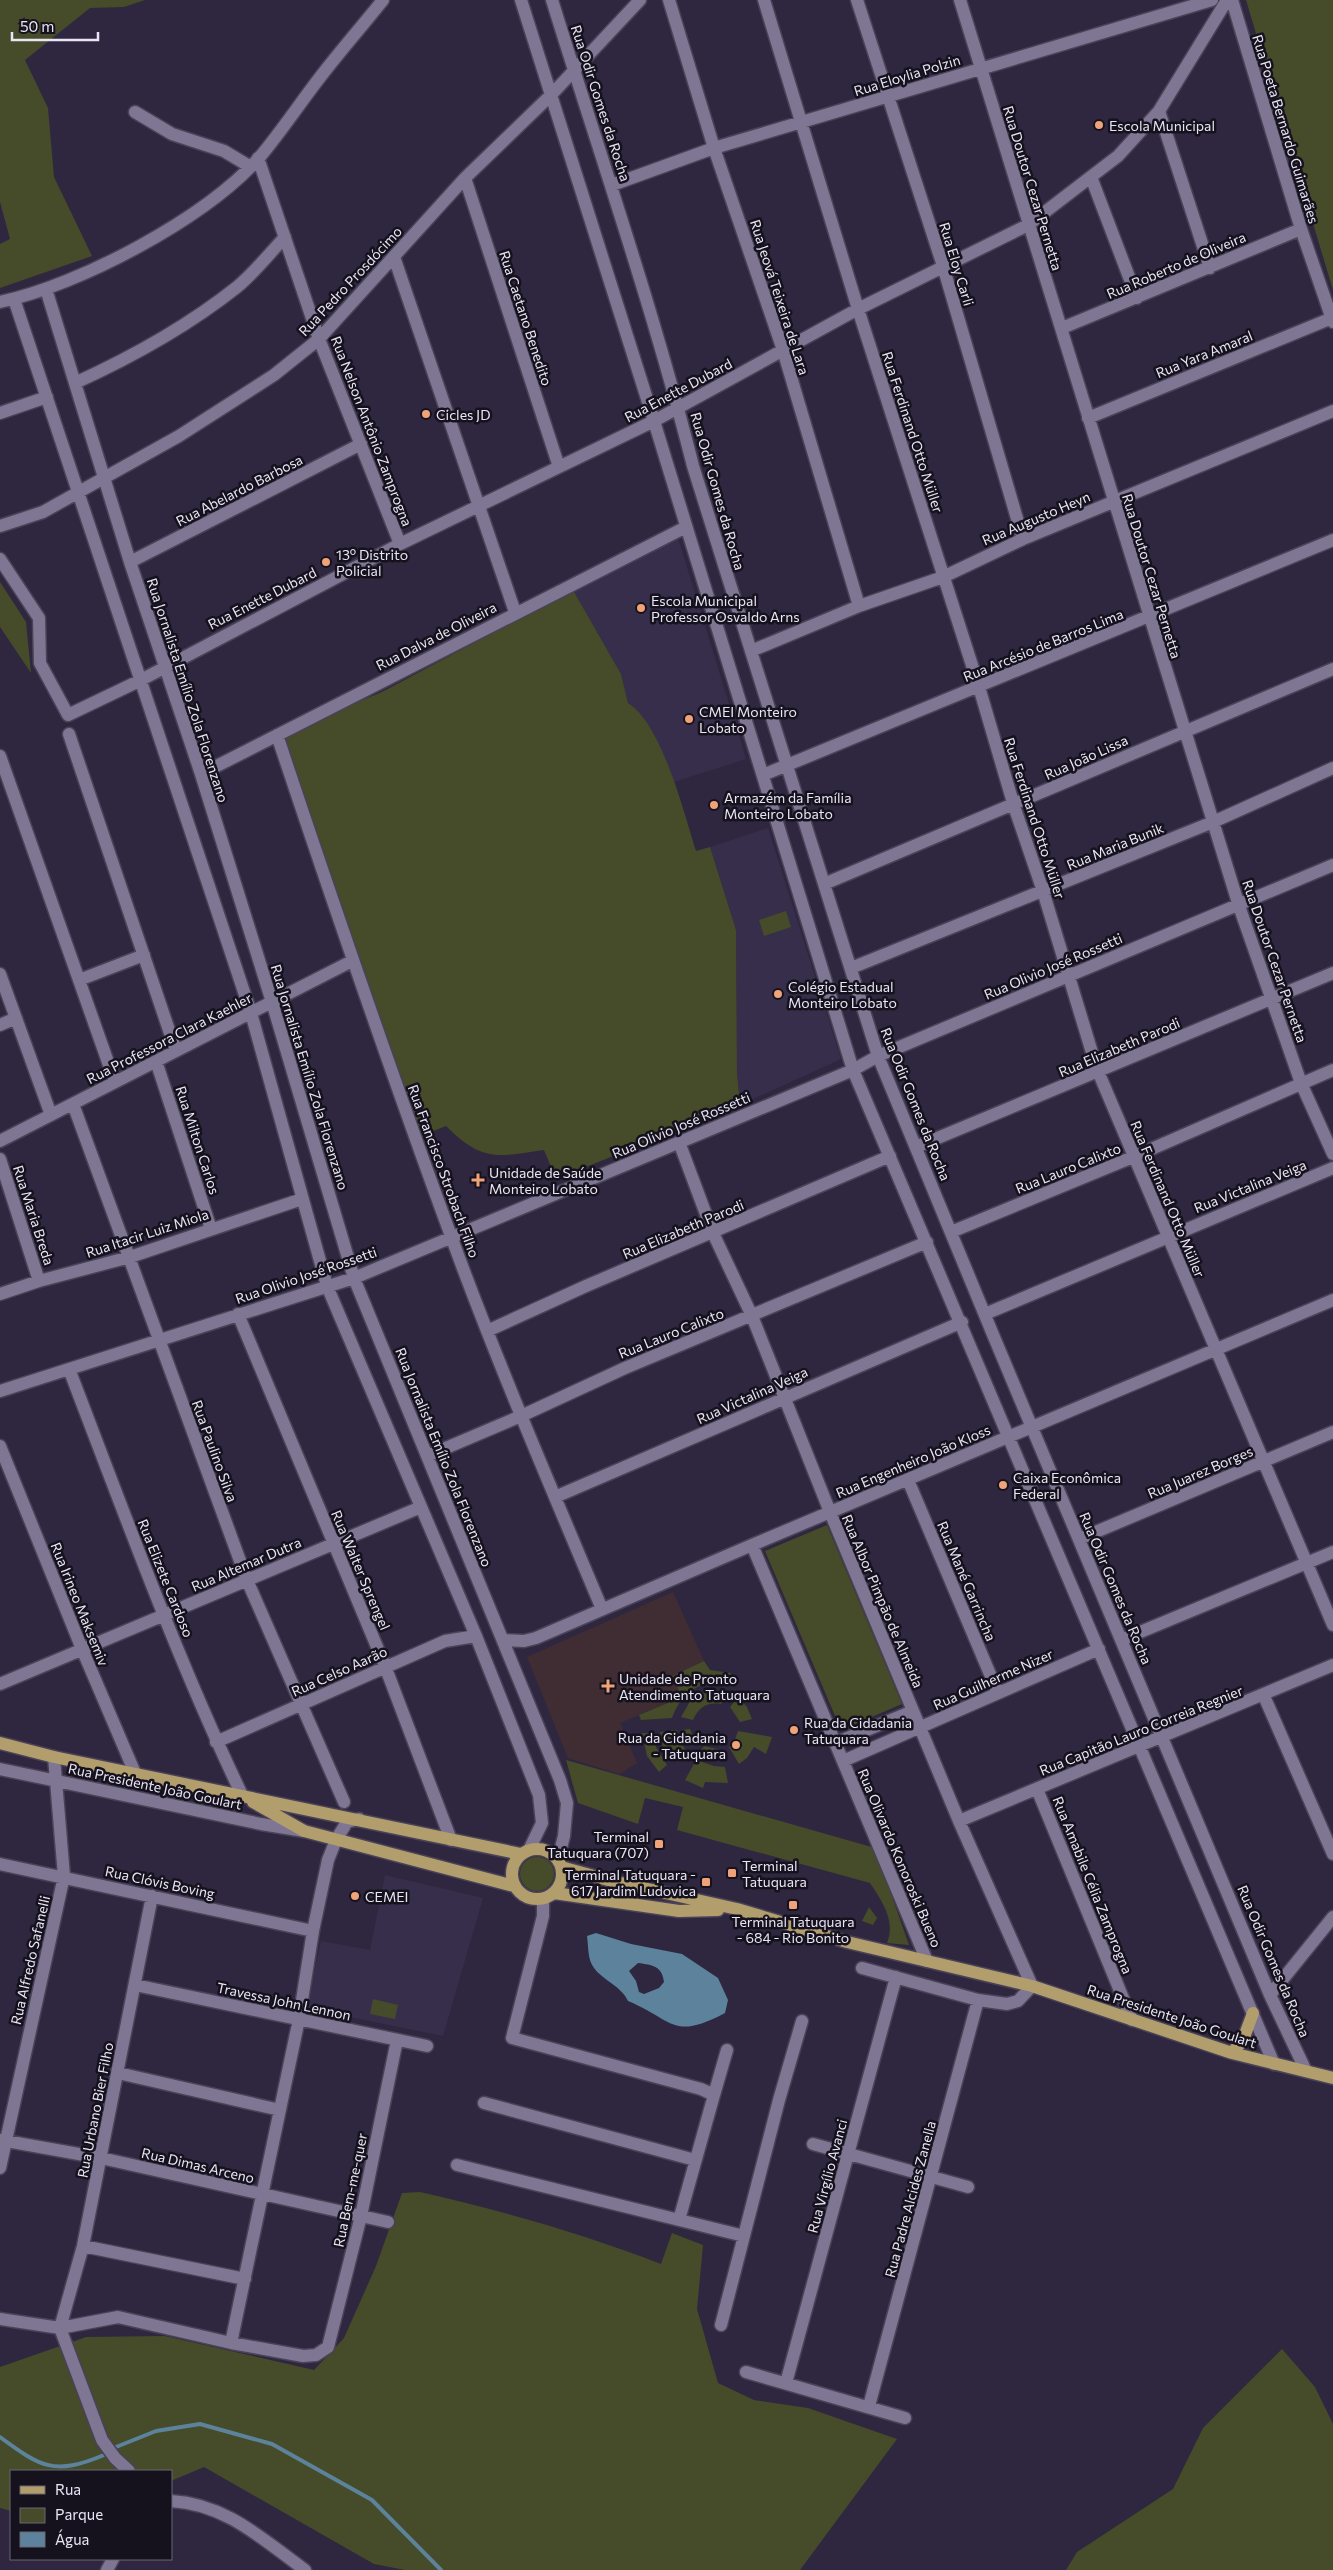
<svg xmlns="http://www.w3.org/2000/svg" width="1333" height="2570" font-family="Commissioner,sans-serif">
<style>
.built{fill:#372e4c}
.medical{fill:#402d33}
.green{fill:#464b29}
.water{fill:#5c839b;fill-rule:evenodd}
.lines{fill:none;stroke-linecap:round;stroke-linejoin:round}
.stream{stroke:#5c839b;stroke-width:4}
.minor-casing{stroke:#4a4257;stroke-width:15}
.major-casing{stroke:#4a4257;stroke-width:15}
.minor{stroke:#7e7692;stroke-width:12}
.major{stroke:#b29e6c;stroke-width:12}
.poi-dot{fill:#f0a378;stroke:#15121d;stroke-width:2}
.labels{text-anchor:middle;dominant-baseline:central;stroke-width:5;stroke-linejoin:round;paint-order:stroke}
.street-label{font-size:14px;fill:#eae5f5;stroke:#15121d}
.poi-label{font-size:14px;fill:#eae5f5;stroke:#15121d;text-anchor:start}
</style>
<rect width="100%" height="100%" fill="#2f273f"/>
<path class="built" d="M678,538L746,759L674,782L653,732L634,707L628,703L621,674L573,590Z
M768,828L841,1059L740,1105L737,1073L736,930L710,847Z
M385,1875L483,1898L443,2036L306,2008L321,1941L370,1950Z"/>
<path class="medical" d="M673,1592L704,1661L672,1676L682,1697L620,1723L637,1763L619,1774L568,1758L527,1657Z"/>
<path class="green" d="M0,0H145L124,7L90,8L25,60L48,108L54,177L92,256L0,288V244L10,239L0,202Z
M1246,0H1333V290Z
M0,582L26,622L31,673L0,627Z
M573,590L621,674L628,703C662,724 684,813 696,851L710,847L736,930L737,1073L740,1105L556,1179L544,1150C497,1157 482,1162 446,1126L421,1136L282,733L382,692Z
M786,911L791,927L764,936L759,920Z
M827,1525L902,1704L841,1730L765,1551Z
M704,1661L710,1670L731,1673L728,1685C701,1678 681,1693 672,1718L641,1720L639,1715L682,1697L672,1676Z
M710,1689L725,1692L721,1704C707,1702 699,1707 693,1720L681,1717L693,1696Z
M738,1697L747,1707L752,1719L740,1722L730,1707Z
M690,1729L696,1742L690,1746L682,1730Z
M677,1730L679,1738L686,1751L673,1761L663,1748L660,1732Z
M738,1731L772,1737L766,1754L754,1747L747,1758L739,1764L729,1747L734,1742Z
M642,1733H653L656,1747L667,1765L659,1772L647,1756Z
M704,1746L721,1750L723,1759H710L698,1754Z
M566,1760L875,1848L909,1945L887,1943C896,1921 882,1901 870,1883L677,1830L683,1807L645,1798L638,1824L578,1803Z
M696,1760L714,1766L725,1767L728,1783L705,1782L703,1788L685,1780Z
M520 1874a17 17 0 1 1 34 0a17 17 0 1 1-34 0Z
M869,1907L877,1918L873,1925L862,1921Z
M373,1999L398,2005L395,2019L370,2014Z
M420,2192C503,2211 583,2234 661,2264L672,2233L703,2245L697,2309L718,2383L754,2400L808,2408L897,2439L800,2570H405L374,2564L204,2467L171,2481V2471H11V2511L0,2508V2367L86,2337L165,2336L314,2370L344,2338L376,2266L402,2193Z
M1282,2349L1315,2387L1333,2424V2570H1066L1077,2552L1173,2489L1203,2428Z"/>
<path class="water" d="M596,1933L631,1944L682,1954L718,1978L728,2000L725,2013C672,2041 674,2020 628,2001C620,1983 596,1979 590,1960C588,1953 588,1943 587,1936ZM638,1963C653,1965 662,1966 664,1982L659,1988L644,1994L639,1992L636,1981L629,1971Z"/>
<g class="lines">
<path class="stream" d="M0,2437C41,2467 54,2476 104,2455
M116,2447L156,2431L200,2424L272,2444L372,2500L441,2570"/>
<g class="minor-casing">
<path id="minor" d="M521,0L654,421L853,1070L1274,2064
M552,0C600,155 653,308 693,466L878,1056L994,1337L1270,1995L1306,2071
M669,0L714,148L783,350L859,606
M764,0L858,309L979,687L1014,806L1043,891L1097,1069L1333,1625
M857,0L943,266L1023,539
M960,0L1239,906L1301,1083L1333,1154
M1232,0L1301,229L1333,322
M1159,111L1210,268
M135,112L172,134L224,151L249,166
M258,158L319,339L400,544
M1091,177L1137,298
M465,178L559,467
M612,185L714,148L1212,0
M394,257L515,612
M46,289L130,562L201,774L272,1002L354,1278L560,1780L567,1803L564,1836L558,1860
M14,299L251,1013L327,1286L476,1636L539,1795L542,1823L529,1850
M0,302C80,285 204,219 259,158C281,132 300,103 321,76C341,50 363,25 383,0
M1062,328L1301,229
M75,383C132,357 188,326 237,287C254,273 269,254 285,237
M0,413L47,397
M1088,418L1332,318
M0,526L43,512L179,436L274,375L319,339L465,178L552,94L640,0
M0,559L39,618L40,663L68,715L139,681L400,544L654,421L858,309L1028,225L1118,156L1159,111L1227,0
M130,562L361,444
M751,651L859,606L943,577L1023,539L1333,411
M69,734L176,1051
M277,735C333,903 390,1070 451,1236C497,1362 550,1485 602,1609
M0,756L115,1082
M201,774L686,527
M763,775L1333,540
M824,884L1333,669
M851,968L1213,822L1333,768
M0,974L51,1115
M79,980L144,955
M0,1025L16,1018
M156,1061L211,1229
M73,1104L247,1580L344,1802
M0,1141L352,961
M679,1142L713,1233L752,1316L830,1512L959,1821L1032,1986L1018,2001L1007,2004L978,2000L862,1968
M916,1147L1333,973
M0,1159L39,1281
M951,1232L1133,1157L1333,1070
M0,1294L39,1281L130,1257L302,1199
M238,1314L385,1666L451,1840
M985,1314L1333,1168
M487,1331L586,1286L890,1156
M69,1369C124,1512 176,1657 242,1795
M0,1391L354,1278L853,1070L878,1056L1333,865
M0,1446L82,1649L135,1773
M427,1456L521,1416L625,1368L927,1242
M908,1480L998,1693
M555,1497L962,1322
M1079,1539L1333,1432
M752,1545L927,1961
M503,1640L524,1641L536,1638L752,1545L1333,1300
M1121,1640L1333,1552
M0,1684L421,1507
M1264,1696L1333,1854
M216,1742L445,1641L476,1636
M835,1743L913,1711
M843,1761L1099,1649
M0,1769L261,1824L304,1831
M1037,1789L1132,2020
M959,1821L1333,1665
M0,1864L313,1931
M543,1899V1916L512,2038L701,2089L714,2095L679,2220
M135,1985L427,2046
M1270,1995L1333,1917
M118,2073L280,2110
M714,2095L727,2050
M484,2103L695,2160
M0,2140L101,2158L388,2222
M813,2144L968,2187
M457,2165L744,2236
M0,2168L64,1876L54,1757
M83,2246L245,2279
M0,2319L60,2328L118,2317L231,2343L303,2356L316,2355L328,2347L361,2216L397,2040
M721,2325L779,2100L802,2021
M60,2328L83,2246L152,1896
M60,2328L102,2440L115,2458L129,2471
M231,2343L299,2019L313,1931L328,1860L336,1840L347,1822L359,1819
M746,2372L905,2418
M786,2383L896,1977
M869,2406L978,2000
M171,2501C226,2504 262,2539 305,2570
M107,2570L113,2559"/>
</g>
<g class="major-casing">
<path id="major" d="M0,1743L54,1757L521,1854
M253,1802L304,1831L514,1886
M512 1874a25 25 0 1 1 50 0a25 25 0 1 1-50 0Z
M561,1867L612,1881L737,1909L847,1942L1032,1986L1232,2053L1333,2078
M554,1893L679,1911L718,1910
M1232,2053L1243,2040L1253,2013"/>
</g>
<use href="#minor" class="minor"/>
<use href="#major" class="major"/>
</g>
<g class="poi-dot">
<circle cx="1099" cy="125" r="5"/>
<circle cx="426" cy="414" r="5"/>
<circle cx="326" cy="562" r="5"/>
<circle cx="641" cy="608" r="5"/>
<circle cx="689" cy="719" r="5"/>
<circle cx="714" cy="805" r="5"/>
<circle cx="778" cy="994" r="5"/>
<path d="M475.5 1172.5h5v5h5v5h-5v5h-5v-5h-5v-5h5z"/>
<circle cx="1003" cy="1485" r="5"/>
<path d="M605.5 1678.5h5v5h5v5h-5v5h-5v-5h-5v-5h5z"/>
<circle cx="794" cy="1730" r="5"/>
<circle cx="736" cy="1745" r="5"/>
<rect x="654" y="1839" width="10" height="10" rx="2.5"/>
<rect x="727" y="1868" width="10" height="10" rx="2.5"/>
<rect x="701" y="1877" width="10" height="10" rx="2.5"/>
<circle cx="355" cy="1896" r="5"/>
<rect x="788" y="1900" width="10" height="10" rx="2.5"/>
</g>
<g class="labels">
<g class="street-label">
<text transform="translate(907 75) rotate(-17)">Rua Eloylia Polzin</text>
<text transform="translate(601 103) rotate(72)">Rua Odir Gomes da Rocha</text>
<text transform="translate(1286 129) rotate(73)">Rua Poeta Bernardo Guimarães</text>
<text transform="translate(1033 188) rotate(73)">Rua Doutor Cezar Pernetta</text>
<text transform="translate(957 264) rotate(73)">Rua Eloy Carli</text>
<text transform="translate(1176 265) rotate(-23)">Rua Roberto de Oliveira</text>
<text transform="translate(350 281) rotate(-47)">Rua Pedro Prosdócimo</text>
<text transform="translate(780 297) rotate(72)">Rua Jeová Teixeira de Lara</text>
<text transform="translate(526 318) rotate(72)">Rua Caetano Benedito</text>
<text transform="translate(1204 354) rotate(-22)">Rua Yara Amaral</text>
<text transform="translate(678 390) rotate(-28)">Rua Enette Dubard</text>
<text transform="translate(372 431) rotate(69)">Rua Nelson Antônio Zamprogna</text>
<text transform="translate(913 432) rotate(72)">Rua Ferdinand Otto Müller</text>
<text transform="translate(239 490) rotate(-27)">Rua Abelardo Barbosa</text>
<text transform="translate(718 491) rotate(74)">Rua Odir Gomes da Rocha</text>
<text transform="translate(1036 518) rotate(-23)">Rua Augusto Heyn</text>
<text transform="translate(1152 576) rotate(73)">Rua Doutor Cezar Pernetta</text>
<text transform="translate(262 598) rotate(-27)">Rua Enette Dubard</text>
<text transform="translate(436 636) rotate(-27)">Rua Dalva de Oliveira</text>
<text transform="translate(1043 645) rotate(-22)">Rua Arcésio de Barros Lima</text>
<text transform="translate(188 690) rotate(72)">Rua Jornalista Emílio Zola Florenzano</text>
<text transform="translate(1086 757) rotate(-24)">Rua João Lissa</text>
<text transform="translate(1035 818) rotate(72)">Rua Ferdinand Otto Müller</text>
<text transform="translate(1115 846) rotate(-22)">Rua Maria Bunik</text>
<text transform="translate(1275 961) rotate(71)">Rua Doutor Cezar Pernetta</text>
<text transform="translate(1053 966) rotate(-23)">Rua Olivio José Rossetti</text>
<text transform="translate(169 1038) rotate(-27)">Rua Professora Clara Kaehler</text>
<text transform="translate(1119 1047) rotate(-23)">Rua Elizabeth Parodi</text>
<text transform="translate(310 1077) rotate(73)">Rua Jornalista Emílio Zola Florenzano</text>
<text transform="translate(916 1104) rotate(68)">Rua Odir Gomes da Rocha</text>
<text transform="translate(681 1125) rotate(-23)">Rua Olivio José Rossetti</text>
<text transform="translate(198 1140) rotate(72)">Rua Milton Carlos</text>
<text transform="translate(1068 1168) rotate(-22)">Rua Lauro Calixto</text>
<text transform="translate(444 1171) rotate(70)">Rua Francisco Strobach Filho</text>
<text transform="translate(1250 1186) rotate(-22)">Rua Victalina Veiga</text>
<text transform="translate(1168 1199) rotate(67)">Rua Ferdinand Otto Müller</text>
<text transform="translate(34 1215) rotate(72)">Rua Maria Breda</text>
<text transform="translate(683 1229) rotate(-23)">Rua Elizabeth Parodi</text>
<text transform="translate(147 1233) rotate(-18)">Rua Itacir Luiz Miola</text>
<text transform="translate(306 1275) rotate(-19)">Rua Olivio José Rossetti</text>
<text transform="translate(671 1333) rotate(-22)">Rua Lauro Calixto</text>
<text transform="translate(752 1395) rotate(-24)">Rua Victalina Veiga</text>
<text transform="translate(215 1451) rotate(70)">Rua Paulino Silva</text>
<text transform="translate(444 1457) rotate(68)">Rua Jornalista Emílio Zola Florenzano</text>
<text transform="translate(913 1461) rotate(-23)">Rua Engenheiro João Kloss</text>
<text transform="translate(1200 1472) rotate(-23)">Rua Juarez Borges</text>
<text transform="translate(246 1564) rotate(-23)">Rua Altemar Dutra</text>
<text transform="translate(361 1570) rotate(67)">Rua Walter Sprengel</text>
<text transform="translate(166 1578) rotate(68)">Rua Elizete Cardoso</text>
<text transform="translate(967 1581) rotate(67)">Rua Mané Garrincha</text>
<text transform="translate(1116 1588) rotate(67)">Rua Odir Gomes da Rocha</text>
<text transform="translate(883 1601) rotate(67)">Rua Albor Pimpão de Almeida</text>
<text transform="translate(80 1604) rotate(68)">Rua Irineo Maksemiv</text>
<text transform="translate(339 1671) rotate(-24)">Rua Celso Aarão</text>
<text transform="translate(993 1679) rotate(-24)">Rua Guilherme Nizer</text>
<text transform="translate(1141 1730) rotate(-22)">Rua Capitão Lauro Correia Regnier</text>
<text transform="translate(155 1786) rotate(12)">Rua Presidente João Goulart</text>
<text transform="translate(900 1858) rotate(67)">Rua Olivardo Konoroski Bueno</text>
<text transform="translate(160 1882) rotate(12)">Rua Clóvis Boving</text>
<text transform="translate(1093 1885) rotate(68)">Rua Amabile Célia Zamprogna</text>
<text transform="translate(30 1960) rotate(-77)">Rua Alfredo Safanelli</text>
<text transform="translate(1274 1961) rotate(67)">Rua Odir Gomes da Rocha</text>
<text transform="translate(284 2001) rotate(12)">Travessa John Lennon</text>
<text transform="translate(1172 2016) rotate(18)">Rua Presidente João Goulart</text>
<text transform="translate(95 2110) rotate(-79)">Rua Urbano Bier Filho</text>
<text transform="translate(198 2165) rotate(13)">Rua Dimas Arceno</text>
<text transform="translate(827 2176) rotate(-75)">Rua Virgílio Avanci</text>
<text transform="translate(350 2190) rotate(-78)">Rua Bem-me-quer</text>
<text transform="translate(910 2199) rotate(-75)">Rua Padre Alcides Zanella</text>
</g>
<g class="poi-label">
<text x="1109" y="125">Escola Municipal</text>
<text x="436" y="414">Cicles JD</text>
<text x="336" y="554">13º Distrito<tspan x="336" dy="16">Policial</tspan></text>
<text x="651" y="600">Escola Municipal<tspan x="651" dy="16">Professor Osvaldo Arns</tspan></text>
<text x="699" y="711">CMEI Monteiro<tspan x="699" dy="16">Lobato</tspan></text>
<text x="724" y="797">Armazém da Família<tspan x="724" dy="16">Monteiro Lobato</tspan></text>
<text x="788" y="986">Colégio Estadual<tspan x="788" dy="16">Monteiro Lobato</tspan></text>
<text x="489" y="1172">Unidade de Saúde<tspan x="489" dy="16">Monteiro Lobato</tspan></text>
<text x="1013" y="1477">Caixa Econômica<tspan x="1013" dy="16">Federal</tspan></text>
<text x="619" y="1678">Unidade de Pronto<tspan x="619" dy="16">Atendimento Tatuquara</tspan></text>
<text x="804" y="1722">Rua da Cidadania<tspan x="804" dy="16">Tatuquara</tspan></text>
<text x="726" y="1737" text-anchor="end">Rua da Cidadania<tspan x="726" dy="16">- Tatuquara</tspan></text>
<text x="649" y="1836" text-anchor="end">Terminal<tspan x="649" dy="16">Tatuquara (707)</tspan></text>
<text x="742" y="1865">Terminal<tspan x="742" dy="16">Tatuquara</tspan></text>
<text x="696" y="1874" text-anchor="end">Terminal Tatuquara -<tspan x="696" dy="16">617 Jardim Ludovica</tspan></text>
<text x="365" y="1896">CEMEI</text>
<text x="793" y="1921" text-anchor="middle">Terminal Tatuquara<tspan x="793" dy="16">- 684 - Rio Bonito</tspan></text>
</g>
</g>
<rect x="10" y="2470" width="162" height="90" fill="#15121d" stroke="#6a6673"/>
<rect x="20" y="2486" width="25" height="8" fill="#b29e6c" stroke="#6a6673"/>
<text x="55" y="2495" font-size="15" fill="#eae5f5">Rua</text>
<rect x="20" y="2508" width="25" height="15" fill="#464b29" stroke="#6a6673"/>
<text x="55" y="2520" font-size="15" fill="#eae5f5">Parque</text>
<rect x="20" y="2532" width="25" height="15" fill="#5c839b" stroke="#6a6673"/>
<text x="55" y="2545" font-size="15" fill="#eae5f5">Água</text>
<path d="M12 32v8h86v-8" fill="none" stroke="#eae5f5" stroke-width="2.5"/>
<text x="20" y="32" font-size="15" fill="#eae5f5" stroke="#15121d" stroke-width="4" paint-order="stroke">50 m</text>
</svg>
